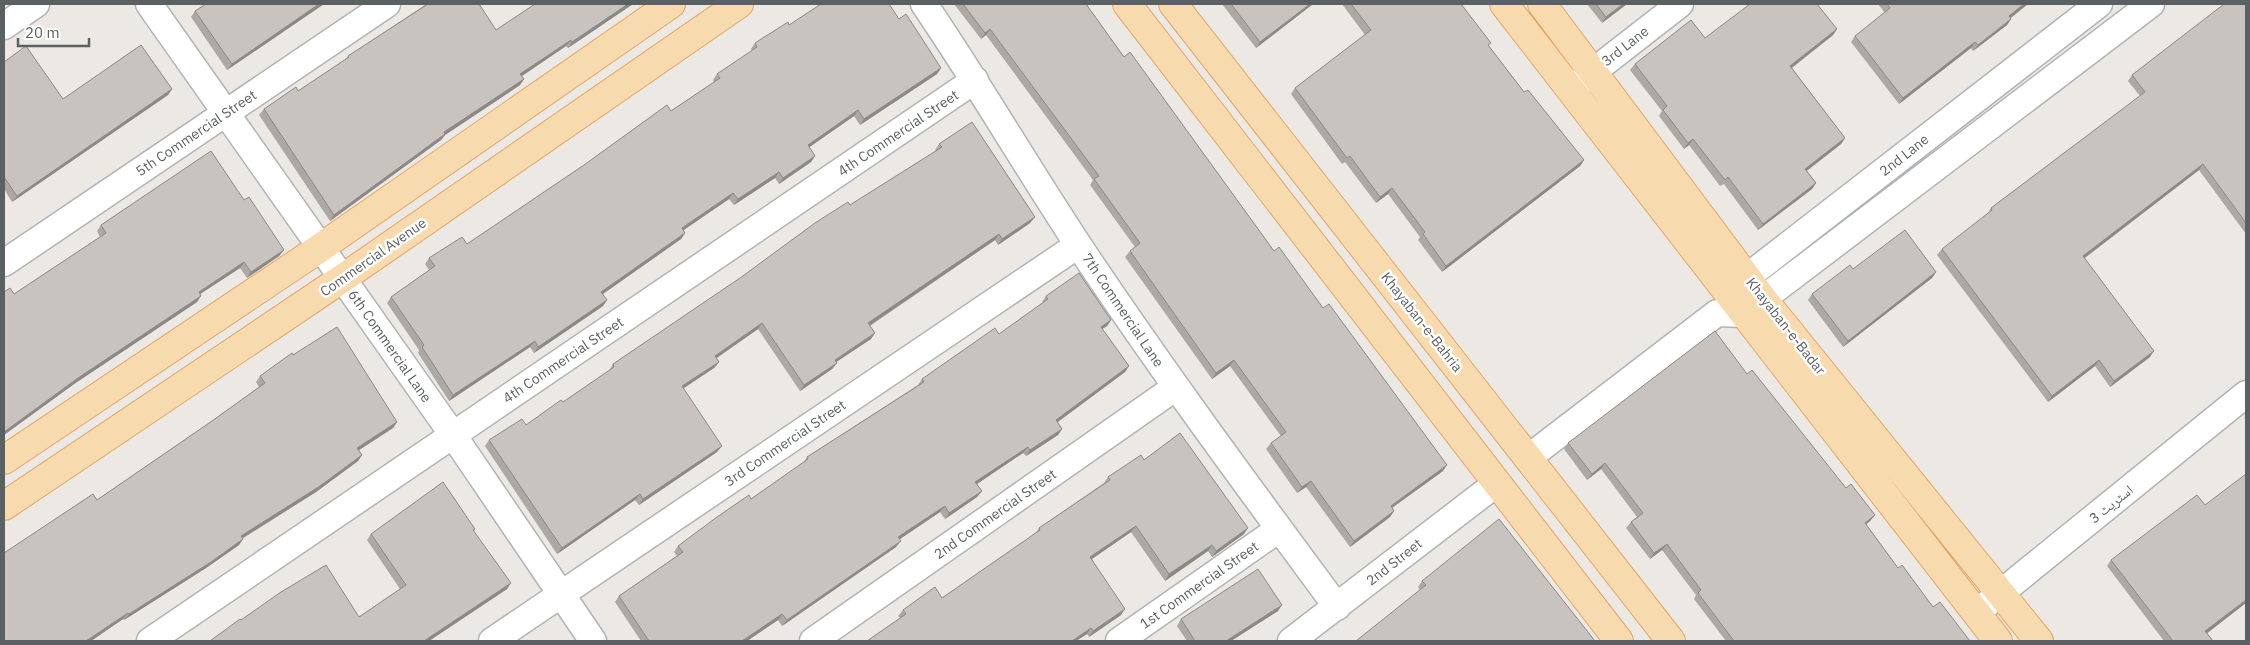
<svg xmlns="http://www.w3.org/2000/svg" width="2250" height="645" font-family="'IBM Plex Sans','Noto Naskh Arabic',sans-serif">
<style>
.lines{fill:none;stroke-linecap:round;stroke-linejoin:round}
.minor-casing{stroke:#b0b4b7;stroke-width:29}
.major-casing{stroke:#e3a565;stroke-width:30}
.minor{stroke:#fff;stroke-width:26}
.major{stroke:#f7dbae;stroke-width:28}
.wall{fill:#aca8a4}
.shaded-wall{fill:#8c8886}
.building{fill:#c8c3bf;stroke:#8c8886}
.labels{text-anchor:middle;dominant-baseline:central;stroke-width:5;stroke-linejoin:round;paint-order:stroke}
.street-label{font-size:14px;fill:#5b6062;stroke:#fff}
</style>
<rect width="100%" height="100%" fill="#ece8e3"/>
<g class="lines">
<g class="minor-casing">
<path id="minor" d="M149,4L453,435L593,641
M924,4C978,83 1026,166 1079,246C1161,369 1249,488 1337,607
M4,26L36,4
M1576,85L1680,4
M4,263L387,4
M1729,291L2099,4
M1528,458L1717,313L1743,314L2151,4
M1976,613L2246,394
M150,641L975,80
M492,641L1078,245
M813,641L1176,387
M1119,641L1279,529
M1291,641L1497,483"/>
</g>
<g class="major-casing">
<path id="major" d="M1127,4L1619,641
M1173,4L1671,641
M1504,4L1998,641
M1542,4L1762,298L2039,641
M4,460L320,248L671,4
M4,506L343,278L739,4"/>
</g>
<use href="#minor" class="minor"/>
<use href="#major" class="major"/>
</g>
<path class="wall" d="M324,4L227,70L191,17L195,11Z
M424,4H479L496,30L633,4L568,48L566,46L522,76L524,79L520,85L445,135L441,140L330,221L259,115L264,109L298,91L345,60L348,56L425,5Z
M954,4H1086L1124,57L1274,251L1323,308L1443,471L1392,508L1394,511L1390,517L1350,547L1306,487L1297,493L1266,449L1271,443L1281,436L1230,366L1212,379L1125,257L1130,251L1135,247L1090,185L1093,180L986,35L981,39Z
M1222,4H1313L1256,48Z
M1342,4H1461L1489,46L1524,92L1584,160L1580,166L1442,272L1418,240L1420,237L1388,194L1376,203L1345,162L1342,164L1291,94L1295,88L1365,35Z
M1587,4H1627L1602,23Z
M1878,4H2028L2011,18V19L2007,25L1973,51L1971,48L1899,104L1851,42L1855,36L1885,13Z
M2246,4V234L2199,170L2085,258L2150,357L2110,387L2095,366L2048,402L1937,255L1942,249L1987,215L1991,208L2140,96L2128,81L2132,75Z
M899,19L941,68L937,74L860,125L854,116L809,147L815,156L811,162L779,184L775,178L734,205L729,199L683,230L685,233L681,239L603,294L607,300L603,306L534,353L530,347L449,401L418,353L419,350L387,303L391,297L429,270L425,264L429,258L467,244L671,111L714,82L713,80L717,74L752,51L751,49L755,43L789,25Z
M1837,29L1833,35L1792,68L1845,138L1841,144L1807,171L1816,183L1812,189L1758,230L1724,184L1720,186L1689,145L1684,149L1659,116L1662,111L1630,70L1635,64L1705,38Z
M4,62L63,99L172,89L168,95L12,202L4,189Z
M939,144L1035,217L1030,223L998,245L995,240L870,326L871,339L836,362L837,363L832,369L800,391L758,329L716,358L719,362L714,368L683,388L717,452L639,505L635,500L557,554L485,446L489,440L526,425L563,402L609,371L613,364L850,205L936,151L935,150Z
M244,200L284,250L279,256L247,278L240,268L200,294L197,302L74,384L4,435V292L14,294L100,237L97,231L101,225Z
M1853,269L1936,272L1932,278L1843,347L1808,300L1812,294Z
M1046,296L1111,320L1107,326L1102,329L1129,366L1125,372L1058,422L1062,429L1058,435L1026,456L1023,453L977,484L982,491L977,497L945,519L940,512L900,539L896,547L782,626L778,620L747,641H641L615,602L619,596L677,556L674,552L678,546L751,499L803,463L807,457L918,385L922,379L999,334L1043,303L1042,302Z
M293,355L397,422L393,428L359,450L362,455L358,461L316,492L242,539L239,545L206,568L124,620L123,619L91,641H4L97,500L212,421L259,387L256,382L260,376Z
M1747,374L1846,488L1875,515L1870,521L1866,524L1898,568L1933,607L1970,641H1726L1694,599L1696,595L1662,550L1650,559L1626,528L1631,522L1637,517L1601,469L1587,480L1564,449L1568,443Z
M1144,460L1244,534L1212,557L1208,551L1165,581L1131,532L1092,559L1121,615L1089,637L1087,634L1076,641H867L900,618L898,616L903,610L942,598L1035,534L1039,528L1104,483L1108,477Z
M475,529L474,531L507,589L429,641L241,620L359,617L400,589L367,540L371,534Z
M2111,560L2207,633L2213,641H2164L2107,566Z
M1422,581L1595,641L1420,590L1418,587Z
M1278,611L1231,641H1187L1177,626L1181,619Z"/>
<path class="shaded-wall" d="M319,4H324L227,70L232,64Z
M628,4H633L568,48L572,42Z
M1310,4H1313L1256,48L1260,42Z
M1623,4H1627L1602,23L1606,17Z
M2024,4H2028L2005,22L2009,16Z
M2011,19L2007,25L1973,51L1978,45Z
M990,29L986,35L981,39L985,33Z
M1837,29L1833,35L1786,72L1790,66Z
M571,40L566,46L516,80L520,74Z
M1975,42L1971,48L1899,104L1903,98Z
M941,68L937,74L860,125L864,119Z
M524,79L520,85L445,135L441,140L330,221L334,215L444,132Z
M172,89L168,95L12,202L17,196Z
M858,110L854,116L804,151L808,145Z
M1845,138L1841,144L1801,175L1805,169Z
M1693,139L1689,145L1684,149L1688,143Z
M815,156L811,162L779,184L783,178Z
M1584,160L1580,166L1442,272L1446,266Z
M2203,164L2199,170L2079,262L2083,256Z
M779,172L775,178L734,205L738,199Z
M1816,183L1812,189L1758,230L1763,224Z
M1392,188L1388,194L1376,203L1380,197Z
M733,193L729,199L678,234L682,228Z
M1035,217L1030,223L998,245L1002,239Z
M685,233L681,239L597,298L601,292Z
M999,234L995,240L864,329L868,323Z
M284,250L279,256L247,278L251,272Z
M244,262L240,268L194,298L199,292Z
M1936,272L1932,278L1843,347L1848,341Z
M201,296L197,302L74,384L4,435V432L78,378Z
M607,300L603,306L534,353L538,347Z
M1111,320L1107,326L1096,333L1101,327Z
M762,323L758,329L711,362L715,356Z
M875,333L871,339L830,366L835,360Z
M535,341L530,347L449,401L453,395Z
M2154,351L2150,357L2110,387L2114,381Z
M1234,360L1230,366L1212,379L1216,373Z
M2099,360L2095,366L2048,402L2052,396Z
M719,362L714,368L678,392L682,386Z
M837,363L832,369L800,391L804,385Z
M1129,366L1125,372L1052,426L1056,420Z
M397,422L393,428L353,454L357,448Z
M1062,429L1058,435L1026,456L1030,450Z
M722,446L717,452L639,505L643,499Z
M1028,447L1023,453L971,488L975,482Z
M362,455L358,461L316,492L236,542L241,536Z
M1605,463L1601,469L1587,480L1592,474Z
M1447,465L1443,471L1386,512L1391,506Z
M1311,481L1306,487L1297,493L1302,487Z
M982,491L977,497L945,519L949,513Z
M640,494L635,500L557,554L562,548Z
M945,506L940,512L894,543L898,537Z
M1394,511L1390,517L1350,547L1354,541Z
M1875,515L1870,521L1861,529L1865,523Z
M1136,526L1131,532L1086,563L1090,557Z
M1248,528L1244,534L1212,557L1216,551Z
M243,539L239,545L206,568L124,620L129,614Z
M901,541L896,547L782,626L787,620Z
M1667,544L1662,550L1650,559L1654,553Z
M1212,545L1208,551L1165,581L1169,574Z
M511,583L507,589L429,641H424Z
M2246,600V603L2201,638L2205,631Z
M1282,605L1278,611L1231,641H1226Z
M1125,609L1121,615L1089,637L1093,631Z
M128,613L123,619L91,641H86Z
M782,614L778,620L747,641H742Z
M1091,628L1087,634L1076,641H1072Z"/>
<path class="building" d="M206,4H319L232,64L195,11Z
M428,4H479L496,30L535,4H628L572,42L571,40L520,74L524,79L444,132L445,134L334,215L264,109L296,87L298,91L349,57L348,56Z
M821,4H889L899,19L906,14L941,68L864,119L858,110L808,145L815,156L783,178L779,172L738,199L733,193L682,228L685,233L601,292L607,300L538,347L535,341L453,395L422,347L424,345L391,297L435,266L429,258L462,237L467,244L584,165L667,105L671,111L720,78L717,74L757,47L755,43L788,22L789,25Z
M963,4H1086L1124,57L1130,52L1274,251L1279,247L1323,308L1329,304L1447,465L1391,506L1394,511L1354,541L1311,481L1302,487L1271,443L1286,432L1234,360L1216,373L1130,251L1140,243L1094,179L1099,176L990,29L985,33Z
M1231,4H1310L1260,42Z
M1351,4H1461L1491,43L1488,45L1524,92L1528,90L1584,160L1446,266L1423,234L1425,232L1392,188L1380,197L1350,156L1347,158L1295,88L1371,30Z
M1596,4H1623L1606,17Z
M1750,4H1817L1837,29L1790,66L1845,138L1805,169L1816,183L1763,224L1728,177L1725,180L1693,139L1688,143L1663,110L1667,106L1635,64L1691,20L1705,38Z
M1887,4H2024L2009,16L2011,19L1978,45L1975,42L1903,98L1855,36L1890,8Z
M2224,4H2246V223L2203,164L2083,256L2154,351L2114,381L2099,360L2052,396L1942,249L1992,210L1991,208L2145,92L2132,75Z
M141,45L172,89L17,196L4,177V62L26,46L63,99Z
M972,122L1035,217L1002,239L999,234L868,323L875,333L835,360L837,363L804,385L762,323L715,356L719,362L682,386L722,446L643,499L640,494L562,548L489,440L522,419L526,425L561,400L563,402L614,367L613,364L740,278L815,223L848,202L850,205L942,147L939,144Z
M211,151L244,200L249,197L284,250L251,272L244,262L199,292L201,296L78,378L4,432V292L10,288L14,294L106,233L101,225Z
M1905,230L1936,272L1848,341L1812,294L1850,265L1853,269Z
M1079,273L1111,320L1101,327L1129,366L1056,420L1062,429L1030,450L1028,447L975,482L982,491L949,513L945,506L898,537L901,541L787,620L782,614L742,641H649L619,596L683,552L678,546L717,517L749,495L751,499L808,459L807,457L924,382L922,379L995,328L999,334L1048,299L1046,296Z
M337,327L397,422L357,448L362,455L320,486L241,536L243,539L211,562L129,614L128,613L86,641H4V553L93,494L97,500L212,421L265,383L260,376L292,353L293,355Z
M1715,331L1747,374L1752,370L1846,488L1851,484L1875,515L1865,523L1898,568L1902,565L1933,607L1940,602L1970,641H1734L1698,593L1701,590L1667,544L1654,553L1631,522L1643,513L1605,463L1592,474L1568,443Z
M1180,433L1248,528L1216,551L1212,545L1169,574L1136,526L1090,557L1125,609L1093,631L1091,628L1072,641H867L906,614L903,610L935,587L942,598L1040,530L1039,528L1110,480L1108,477L1141,455L1144,460Z
M2246,474V600L2205,631L2213,641H2173L2111,560L2197,495L2205,505Z
M443,482L475,529L473,530L511,583L424,641H210L240,619L241,620L281,592L326,565L359,617L406,585L371,534Z
M1499,519L1595,641H1356L1426,585L1422,581Z
M1258,569L1282,605L1226,641H1195L1181,619Z"/>
<g class="labels">
<g class="street-label">
<text transform="translate(1625 46) rotate(-38)">3rd Lane</text>
<text transform="translate(196 133) rotate(-34)">5th Commercial Street</text>
<text transform="translate(898 133) rotate(-34)">4th Commercial Street</text>
<text transform="translate(1904 155) rotate(-38)">2nd Lane</text>
<text transform="translate(373 257) rotate(-35)">Commercial Avenue</text>
<text transform="translate(1123 310) rotate(56)">7th Commercial Lane</text>
<text transform="translate(1422 322) rotate(52)">Khayaban-e-Bahria</text>
<text transform="translate(1786 326) rotate(52)">Khayaban-e-Badar</text>
<text transform="translate(390 346) rotate(55)">6th Commercial Lane</text>
<text transform="translate(563 360) rotate(-34)">4th Commercial Street</text>
<text transform="translate(785 443) rotate(-34)">3rd Commercial Street</text>
<text transform="translate(2111 504) rotate(-39)">اسٹریٹ 3</text>
<text transform="translate(995 514) rotate(-35)">2nd Commercial Street</text>
<text transform="translate(1394 562) rotate(-38)">2nd Street</text>
<text transform="translate(1199 585) rotate(-35)">1st Commercial Street</text>
</g>
</g>
<rect width="2250" height="645" fill="none" stroke="#5b6062" stroke-width="10"/>
<path d="M18 38v8h71v-8" fill="none" stroke="#5b6062" stroke-width="2.5"/>
<text x="25" y="38" font-size="15" fill="#5b6062" stroke="#ffffff" stroke-width="4" paint-order="stroke">20 m</text>
</svg>
